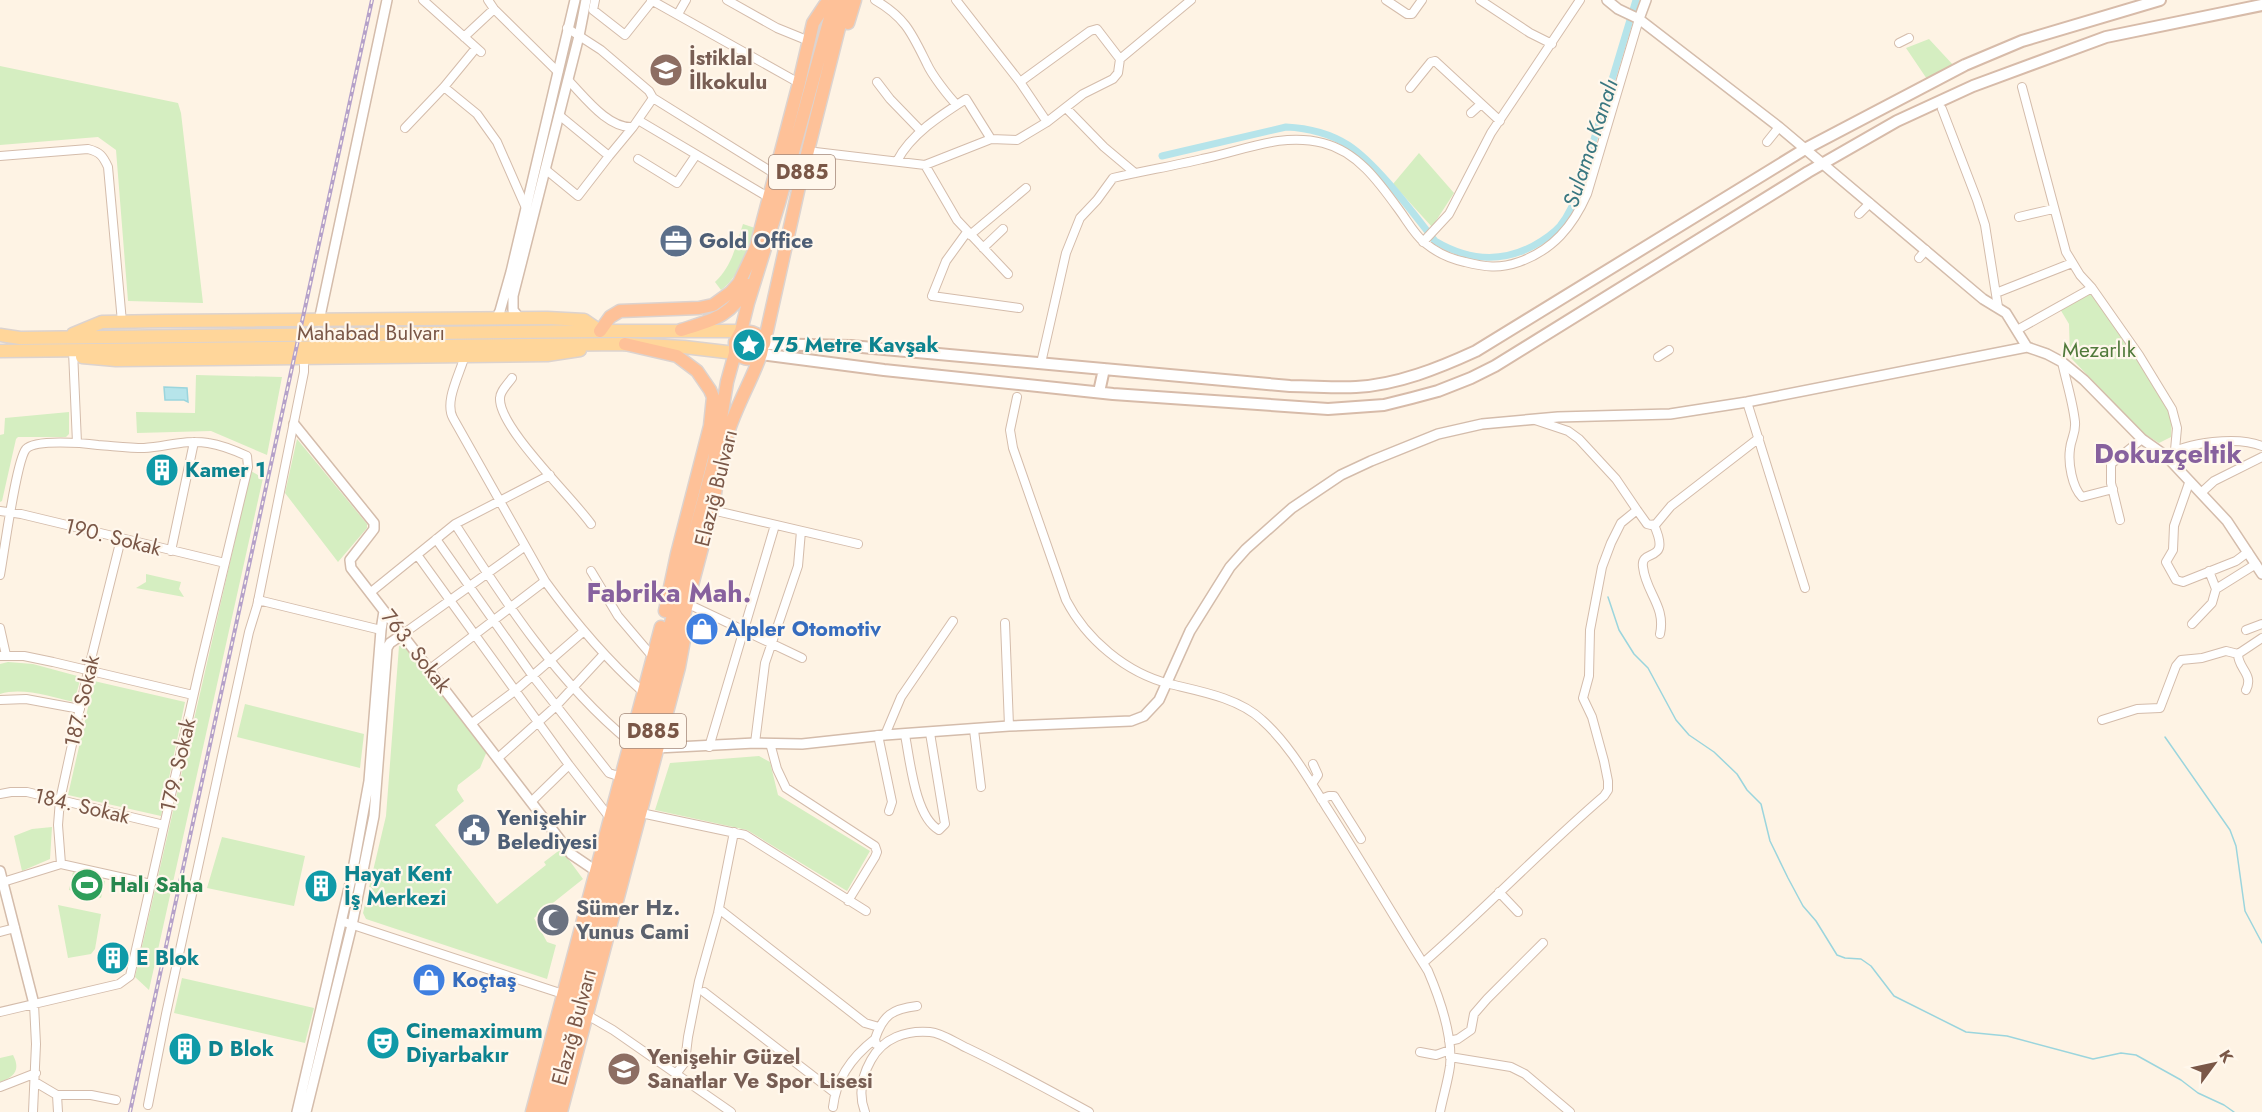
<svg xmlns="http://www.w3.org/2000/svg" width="2262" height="1112" font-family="Jost,sans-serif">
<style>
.green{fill:#d5eec1}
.water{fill:#b6e4ea;stroke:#9bd5dd;stroke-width:1.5}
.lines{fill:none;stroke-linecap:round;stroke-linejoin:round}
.stream{stroke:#9bd5dd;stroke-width:1.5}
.canal{stroke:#b6e4ea;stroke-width:7}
.minor-casing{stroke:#d4bcab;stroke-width:10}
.tertiary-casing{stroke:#d4bcab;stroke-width:12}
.secondary-casing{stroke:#d7bba9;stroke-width:14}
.primary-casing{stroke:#dcd3cf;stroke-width:15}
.trunk-casing{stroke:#dcd3cf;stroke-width:15}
.minor{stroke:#fff;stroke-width:8}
.tertiary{stroke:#fff;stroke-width:9}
.secondary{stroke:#fff;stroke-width:10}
.primary{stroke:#ffd69a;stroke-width:12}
.trunk{stroke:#fec198;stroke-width:12}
.rail-casing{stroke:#b5a1c9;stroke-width:4}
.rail{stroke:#fff7ec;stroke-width:1.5;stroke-dasharray:4.5;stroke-linecap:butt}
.labels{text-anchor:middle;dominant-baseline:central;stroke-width:4.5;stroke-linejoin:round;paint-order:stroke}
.shield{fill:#fff7ec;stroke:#a28778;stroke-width:1.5}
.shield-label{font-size:20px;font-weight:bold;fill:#7a5747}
.education-label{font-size:21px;font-weight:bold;fill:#785e54;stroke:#fff7ec;text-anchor:start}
.service-label{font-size:21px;font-weight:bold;fill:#4e5e75;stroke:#fff7ec;text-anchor:start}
.street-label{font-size:21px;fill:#7a5747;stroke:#fff7ec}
.culture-label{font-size:21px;font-weight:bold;fill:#0d838f;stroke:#fff7ec;text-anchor:start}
.park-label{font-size:21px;fill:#507a3b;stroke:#fff7ec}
.shop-label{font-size:21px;font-weight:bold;fill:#366cbe;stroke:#fff7ec;text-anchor:start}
.leisure-label{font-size:21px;font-weight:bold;fill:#27864d;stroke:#fff7ec;text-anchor:start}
.worship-label{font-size:21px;font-weight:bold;fill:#5b616d;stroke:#fff7ec;text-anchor:start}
.water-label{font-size:22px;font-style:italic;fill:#397780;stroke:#fff7ec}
.district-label{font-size:27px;font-weight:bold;fill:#87619e;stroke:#fff7ec}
</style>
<rect width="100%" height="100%" fill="#fef3e4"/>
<path class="green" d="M1929,39L1955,67L1929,82L1906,48Z
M0,66L178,103L181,113L203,303L128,301L116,150L98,137L0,145Z
M1419,153L1454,193L1432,227L1393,184Z
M743,224L755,228C747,248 740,277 721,290L715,282C733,265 736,244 743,224Z
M2090,291L2144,368L2172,417L2171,437L2159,443L2143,433L2070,357L2069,324L2060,309Z
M196,375L282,377L267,455L211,431L137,433L136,412L195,413Z
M69,412V434L66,437H18L16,439L2,501L0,502V435L4,434L5,418Z
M297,439L367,524V528L338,562L285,493Z
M251,471L263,478L149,990L135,977Z
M146,574L181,582L179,589L184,597L136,588L146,582Z
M405,645L487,751L480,768L458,785L457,790L464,801L435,825L497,904L546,865L544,862L561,849L583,879L534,918L547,942L556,945L547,979L366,919L363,913L386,816L399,646Z
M8,662L33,664L81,677L74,702C51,697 23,687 0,694V664Z
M94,681L185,702L161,816L68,795Z
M245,704L364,734L360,768L237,737Z
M759,756L770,762L778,795L870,851L847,891L747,830L655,810L670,763Z
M52,827L50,859L22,871L14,836L32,829Z
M222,837L305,856L294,906L207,888Z
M73,872L105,881L101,898L69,890Z
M58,905L101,914L95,949L91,954L68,958Z
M182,978L314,1008L305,1043L174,1013Z
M13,1055C21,1070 14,1077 0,1082V1058Z"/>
<path class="water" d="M164,387L187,388L188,402L184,400H165Z"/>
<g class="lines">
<path class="stream" d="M1608,597L1619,630L1634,654L1648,668L1676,720L1689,735L1714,752L1737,774L1747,790L1761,804L1770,841L1788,878L1803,906L1816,921L1837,955L1845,958L1861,959L1871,966L1894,996L1966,1032L2007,1036L2093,1059L2121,1053L2136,1055L2181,1080L2198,1093L2224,1105L2234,1112
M2165,737L2230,830L2236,846L2245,911L2262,943"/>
<path class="canal" d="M1162,156L1286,127C1308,128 1329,133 1348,145C1378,165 1412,212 1435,241C1467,260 1501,263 1533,246C1542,241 1553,234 1560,226C1569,215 1574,202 1579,189L1636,0"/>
<g class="minor-casing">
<path id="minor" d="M423,0L481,52
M488,0L494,9L558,72
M595,0L593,10L625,35L652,1
M651,0L799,83
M727,0L777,28L809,41
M875,0C906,18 912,34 927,64C932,75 948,96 957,105
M956,0L1020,82L1047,122
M1386,0L1407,14H1412L1422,0
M1480,0L1530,33L1552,44
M678,14L686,0
M567,28L601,50L649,91L653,98
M464,37L494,9
M1899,43L1909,38
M568,80C584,96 608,129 633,127L653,98L775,174
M877,82L890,99L921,131
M1020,82L1090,31L1097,29L1120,59
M444,87L477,114L497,142L526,208
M2022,87L2066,252L2080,275L2092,288L2139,355L2172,409L2177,428L2175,450
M1410,88L1431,62L1435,61L1500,121
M1067,109L1104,147L1135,173
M1942,109L1977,200L1985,225L1998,307
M1471,113L1481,104
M559,115L609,156L633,127
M638,120L768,197
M405,128L444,87L476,48
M1767,142L1779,127
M807,151L925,165L991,139L1017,140L1047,122L1083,94L1113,79L1118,73L1120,59L1191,0
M0,156L88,149C100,152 103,156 108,167L122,322
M638,159L677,183L696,155
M897,161C911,134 941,115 966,99L991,139
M925,165L957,220L1008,274
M545,169L578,196L609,156
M1859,214L1870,203
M2019,217L2053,209
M967,232L946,261L932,296L1019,308
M970,235L1026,188
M1423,242L1449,214L1491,133L1580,0
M983,248L1003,229
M1919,258L1926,250
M1996,293L2072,263
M2017,330L2092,288
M73,351L77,443
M465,355C460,374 444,401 453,418L545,581C574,621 606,659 643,692
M1658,357L1669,350
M2062,362C2066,381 2073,402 2075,422C2076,434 2071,438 2070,449C2068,463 2072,487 2082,497L2113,489
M1041,363L1066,253L1080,218L1097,200L1113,178C1143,171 1173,166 1202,159C1243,151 1281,132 1323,143C1359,152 1381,185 1402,214C1409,224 1416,236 1425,243C1436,252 1451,259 1465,262C1485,267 1499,269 1519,262C1553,250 1573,226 1587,194L1639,19
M512,378C508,384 500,391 500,398C498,427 572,497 591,524
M1017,397L1010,430L1013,448L1066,600C1086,639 1126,673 1170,684C1199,691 1239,698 1262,720C1289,744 1308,778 1327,808C1362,862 1394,917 1428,971C1440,999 1453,1036 1450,1066C1448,1081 1443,1097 1440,1112
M1747,402L1805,588
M1535,420L1568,431L1579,439L1616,479L1637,510L1647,524L1651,525L1656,524L1671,506L1759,438
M2166,456C2187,442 2238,436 2262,446
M2189,483L2174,526L2173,550L2166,562L2176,580L2183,582L2236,561L2248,552
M2202,492L2214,481L2262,457
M712,510L858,544
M0,511L21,514L225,563
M2120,520L2111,483V464L2142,439
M455,524C506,603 557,682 630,742
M1654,525C1672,565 1640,547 1643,567C1646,593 1666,606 1660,634
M436,539L532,675L609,773L621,777
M171,551L194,442
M418,556L569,765L610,818
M591,571L618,616L652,656
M2209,571L2216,589L2256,564
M0,575C4,554 16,461 26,449C35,439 84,443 98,445C113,446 129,448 144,448C165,447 186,439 208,443C221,445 234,450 247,456L248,467L199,671L130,976L119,984L0,1012
M371,592L455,524L550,475
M258,600L381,630
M686,603L802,658
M1005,623L1009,726
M2192,624L2212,603L2216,589
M0,628L6,655
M2246,630L2262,624
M403,634L524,547
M2238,654C2238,669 2254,674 2246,690
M0,656H24L53,662L193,695
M430,669L545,581
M0,700L26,699L80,709
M2102,720L2137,709L2160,708L2176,666L2181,660L2202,658L2226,651L2238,654L2262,638
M472,723L516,690L584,631
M974,730L981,787
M878,735L892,802L889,811
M885,735L901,697L953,621
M905,735C910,760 915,817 939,830L945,824L930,733
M755,743L765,663L798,566L801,531
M770,743L777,769L786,788L875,846L877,852L875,857L848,901
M709,747L775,525
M498,758L555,707L604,654
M1312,784L1318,775L1313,764
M0,794L11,792H27L164,825
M1321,799L1329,796H1334L1361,839
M532,801L569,765
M641,813L745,835L866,911
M61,864L58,825L60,800L88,671L121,539
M3,882L61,864L151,884
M1499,892L1518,912
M719,909L865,1023L879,1027
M341,921L563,994
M0,932L15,928
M1423,963C1485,909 1541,850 1604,796L1608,790V781L1604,761L1592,717L1583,698L1589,676L1590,630L1602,567L1611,543L1621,523L1637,510
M704,992L835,1093
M587,1015L613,1030L731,1112
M1449,1041L1458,1039L1471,1030L1474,1014L1487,999L1543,943
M876,1044L875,1039C883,1015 892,1009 917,1006
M1420,1052L1436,1055L1450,1050
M1450,1057L1511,1067L1525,1074L1570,1112
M676,1074L685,1062L688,1037L699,981L718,913L734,832
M35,1082L57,1095H91L116,1100
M0,1087L36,1073
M57,1095L58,1112
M148,1105L166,1014L249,632L257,606L304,372V358
M833,1107C836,1079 853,1056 875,1039
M33,1112L36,1044L34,1004
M865,1112C858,1094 862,1076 871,1060C883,1038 906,1030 930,1032C942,1033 956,1043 967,1048C1009,1068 1049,1090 1089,1112"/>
</g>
<g class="tertiary-casing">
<path id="tertiary" d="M1607,0L1618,9L1639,19L1779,127L1983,299L2006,313L2027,347
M1639,19L1646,0
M496,319L500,311L511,272L575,0
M520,319L513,310V296L579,36L586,0
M319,321L387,0
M294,424L374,523V529L371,533L350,560L351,568L571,854L596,871
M657,748L755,743L802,744L885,735L1009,726L1131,721L1144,716L1159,700L1190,631L1230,567L1246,549L1292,508L1341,475L1371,461L1438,434L1482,424L1558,417L1670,414L1747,402L2027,347L2047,354L2062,362L2084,380L2142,439L2166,456L2227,521L2262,574
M0,871L34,1004
M297,1112L352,875L369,781L381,630L384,611
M306,1112L352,925L374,816L387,648L390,643L403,634"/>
</g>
<g class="secondary-casing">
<path id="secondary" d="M764,344L851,346L1290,386C1312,386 1334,388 1356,387C1397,385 1439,368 1476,351L1805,149L1965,65L2022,41L2160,0
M761,354L884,370L1113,394L1328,409L1384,405L1412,398L1438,391L1471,378L1495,366L1808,172L1897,121L1973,86L2106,37L2262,5
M1099,392L1104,369"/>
</g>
<g class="primary-casing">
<path id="primary" d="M73,334L102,322L165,321L547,318L584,320L600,331
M0,335L20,338L600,331H741
M0,351L625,344L684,347L735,353
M82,357L116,360L547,355L580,350"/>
</g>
<g class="trunk-casing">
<path id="trunk" d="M848,23L855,0
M681,330C713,320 731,317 748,285
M600,331L610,317L620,311L699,308L713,305L731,292L739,283L756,247L799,83L813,23L825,5
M741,331C757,331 766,337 761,354C751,361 745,360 735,353V342L741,331L748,303L779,203L835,0
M625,344L677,356L697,371L710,390L713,397L710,426L677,554L665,611
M764,344L800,182L846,0
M532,1112L661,627
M541,1112L714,461L727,382L735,353
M552,1112L712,510C717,486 719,460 727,436C735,408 751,382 761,354
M561,1112L679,667L684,640"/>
</g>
<use href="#minor" class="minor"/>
<use href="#tertiary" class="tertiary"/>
<use href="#secondary" class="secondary"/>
<use href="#primary" class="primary"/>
<use href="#trunk" class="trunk"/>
<g class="rail-casing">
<path id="rail" d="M130,1112L372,0"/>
</g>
<use href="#rail" class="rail"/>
</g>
<defs>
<g id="school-disc" transform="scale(1.725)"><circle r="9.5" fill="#8d6e63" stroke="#fff7ec"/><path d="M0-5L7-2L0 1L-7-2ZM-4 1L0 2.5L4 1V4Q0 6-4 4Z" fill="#fff"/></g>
<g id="office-disc" transform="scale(1.725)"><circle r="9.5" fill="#5c6f8a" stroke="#fff7ec"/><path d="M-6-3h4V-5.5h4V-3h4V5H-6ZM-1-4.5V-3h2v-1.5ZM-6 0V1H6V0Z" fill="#fff"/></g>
<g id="sight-disc" transform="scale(1.725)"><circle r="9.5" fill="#0f9aa8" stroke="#fff7ec"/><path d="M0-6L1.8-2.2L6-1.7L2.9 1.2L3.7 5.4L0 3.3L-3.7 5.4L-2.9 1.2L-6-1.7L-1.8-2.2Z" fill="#fff"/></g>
<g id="building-disc" transform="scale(1.725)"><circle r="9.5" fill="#0f9aa8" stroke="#fff7ec"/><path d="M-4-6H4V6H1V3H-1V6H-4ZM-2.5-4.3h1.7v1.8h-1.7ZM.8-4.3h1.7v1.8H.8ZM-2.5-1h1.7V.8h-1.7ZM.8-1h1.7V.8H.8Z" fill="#fff"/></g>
<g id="shop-disc" transform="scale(1.725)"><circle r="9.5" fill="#3f7fe0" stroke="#fff7ec"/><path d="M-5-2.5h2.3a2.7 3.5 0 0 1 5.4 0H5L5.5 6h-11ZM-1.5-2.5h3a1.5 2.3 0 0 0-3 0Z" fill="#fff"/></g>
<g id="civic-disc" transform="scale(1.725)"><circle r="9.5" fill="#5c6f8a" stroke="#fff7ec"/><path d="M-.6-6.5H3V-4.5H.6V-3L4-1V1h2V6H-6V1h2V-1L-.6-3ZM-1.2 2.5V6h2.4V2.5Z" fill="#fff"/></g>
<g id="stadium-disc" transform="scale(1.725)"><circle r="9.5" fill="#2e9e5b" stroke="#fff7ec"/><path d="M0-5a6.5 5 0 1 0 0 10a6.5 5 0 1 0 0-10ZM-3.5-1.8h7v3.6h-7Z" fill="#fff"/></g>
<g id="mosque-disc" transform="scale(1.725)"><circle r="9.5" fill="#6b7280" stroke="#fff7ec"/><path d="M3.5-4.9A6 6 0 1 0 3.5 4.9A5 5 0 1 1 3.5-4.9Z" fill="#fff"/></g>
<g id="theatre-disc" transform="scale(1.725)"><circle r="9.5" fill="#0f9aa8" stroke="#fff7ec"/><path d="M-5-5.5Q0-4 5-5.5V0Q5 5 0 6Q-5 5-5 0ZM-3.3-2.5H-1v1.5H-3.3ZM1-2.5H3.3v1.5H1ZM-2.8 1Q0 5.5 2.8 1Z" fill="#fff"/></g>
</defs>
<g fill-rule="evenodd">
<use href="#school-disc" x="666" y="70"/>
<use href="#office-disc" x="676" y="241"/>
<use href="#sight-disc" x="749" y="345"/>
<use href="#building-disc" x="162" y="470"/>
<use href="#shop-disc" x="702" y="629"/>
<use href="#civic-disc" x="474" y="830"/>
<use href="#stadium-disc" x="87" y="885"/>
<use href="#building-disc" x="321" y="886"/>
<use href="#mosque-disc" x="553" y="920"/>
<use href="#building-disc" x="113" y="958"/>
<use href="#shop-disc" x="429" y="980"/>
<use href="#theatre-disc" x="383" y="1043"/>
<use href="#building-disc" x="185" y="1049"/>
<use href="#school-disc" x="624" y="1069"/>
</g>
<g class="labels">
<g class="shield">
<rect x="769" y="155" width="66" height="34" rx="4.5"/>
<rect x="620" y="714" width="66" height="34" rx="4.5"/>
</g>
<g class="shield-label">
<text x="802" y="172">D885</text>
<text x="653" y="731">D885</text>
</g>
<g class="education-label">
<text x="689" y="58">İstiklal<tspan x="689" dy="24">İlkokulu</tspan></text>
<text x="647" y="1057">Yenişehir Güzel<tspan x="647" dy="24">Sanatlar Ve Spor Lisesi</tspan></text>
</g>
<g class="service-label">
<text x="699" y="241">Gold Office</text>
<text x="497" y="818">Yenişehir<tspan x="497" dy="24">Belediyesi</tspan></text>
</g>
<g class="street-label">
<text x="371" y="333">Mahabad Bulvarı</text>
<text transform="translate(716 488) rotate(-76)">Elazığ Bulvarı</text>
<text transform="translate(113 537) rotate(14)">190. Sokak</text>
<text transform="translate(416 651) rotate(52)">763. Sokak</text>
<text transform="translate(82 701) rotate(-77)">187. Sokak</text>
<text transform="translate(178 765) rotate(-77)">179. Sokak</text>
<text transform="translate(82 806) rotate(13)">184. Sokak</text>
<text transform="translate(574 1027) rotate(-75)">Elazığ Bulvarı</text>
</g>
<g class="culture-label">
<text x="772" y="345">75 Metre Kavşak</text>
<text x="185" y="470">Kamer 1</text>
<text x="344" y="874">Hayat Kent<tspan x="344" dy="24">İş Merkezi</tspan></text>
<text x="136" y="958">E Blok</text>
<text x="406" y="1031">Cinemaximum<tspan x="406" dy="24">Diyarbakır</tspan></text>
<text x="208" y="1049">D Blok</text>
</g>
<g class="park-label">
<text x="2099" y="350">Mezarlık</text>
</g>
<g class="shop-label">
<text x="725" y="629">Alpler Otomotiv</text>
<text x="452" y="980">Koçtaş</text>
</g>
<g class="leisure-label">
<text x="110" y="885">Halı Saha</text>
</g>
<g class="worship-label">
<text x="576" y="908">Sümer Hz.<tspan x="576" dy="24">Yunus Cami</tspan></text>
</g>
<g class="water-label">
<text transform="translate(1590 143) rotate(-72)">Sulama Kanalı</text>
</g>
<g class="district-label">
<text x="2168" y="453">Dokuzçeltik</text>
<text x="669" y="592">Fabrika Mah.</text>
</g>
</g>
<g transform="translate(2214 1064) rotate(57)" stroke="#fff7ec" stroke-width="4.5" paint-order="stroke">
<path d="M0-4.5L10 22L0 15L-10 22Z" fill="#7a5747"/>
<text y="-9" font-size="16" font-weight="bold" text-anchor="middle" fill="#7a5747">K</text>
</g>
</svg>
